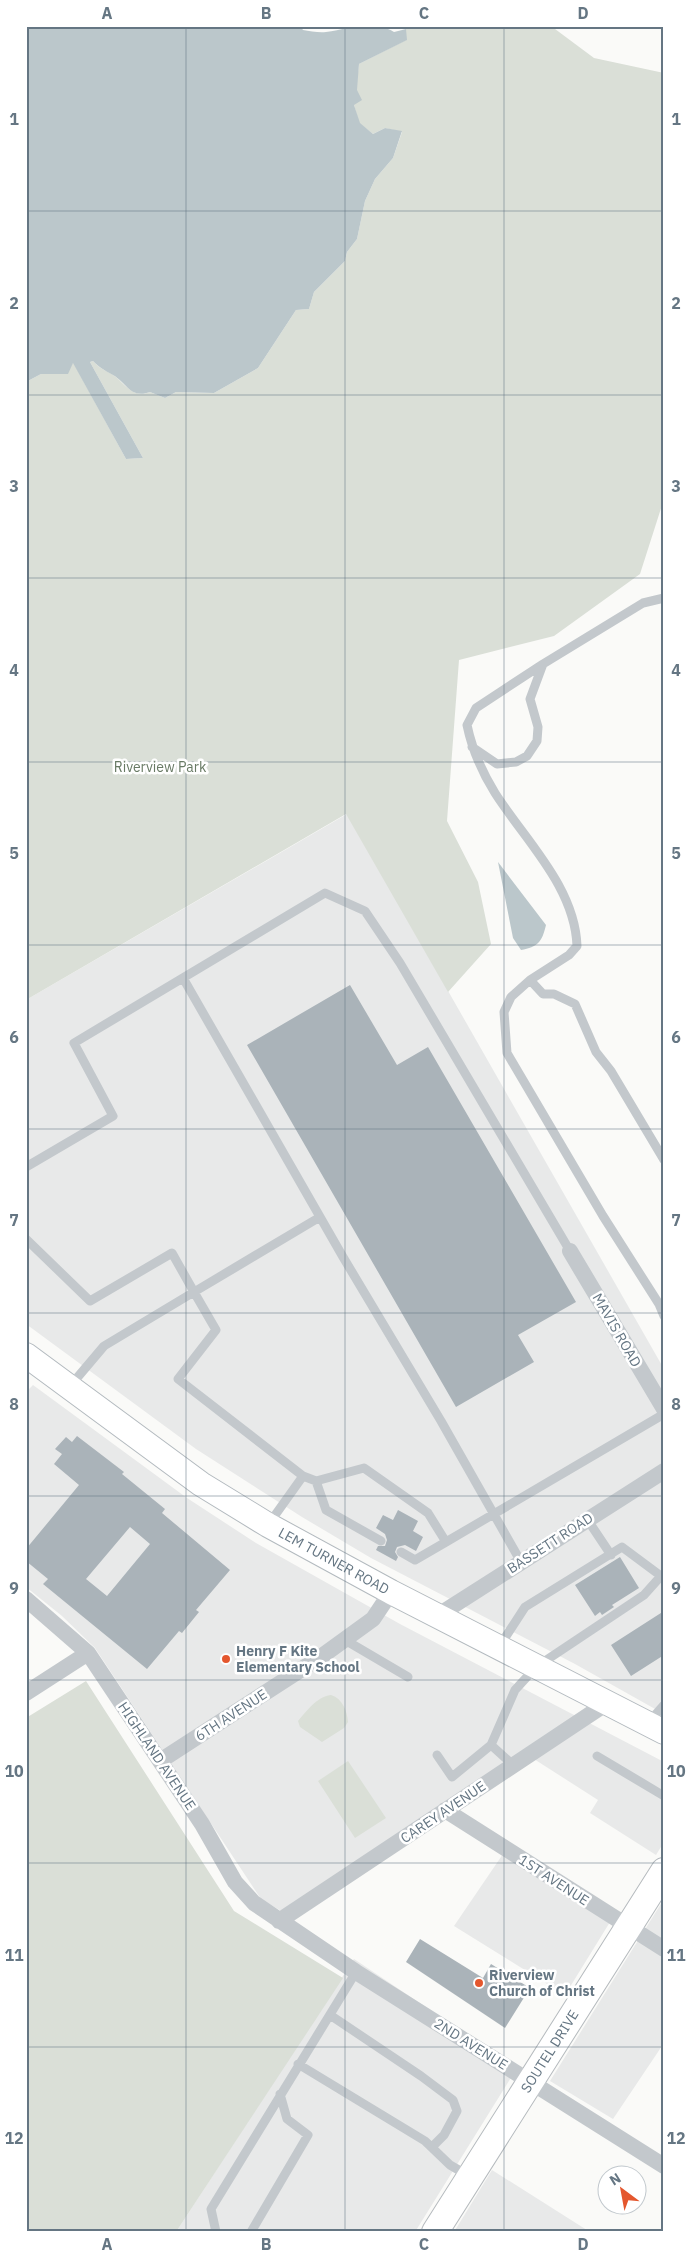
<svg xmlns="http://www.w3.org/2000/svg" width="690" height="2258" font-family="'IBM Plex Sans',sans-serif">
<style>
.built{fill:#e8e9e9}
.green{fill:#dadfd7}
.water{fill:#bbc7cb}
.building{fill:#aab3b9;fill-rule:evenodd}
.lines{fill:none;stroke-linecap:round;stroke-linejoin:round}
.secondary-casing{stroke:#b3babf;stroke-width:26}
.primary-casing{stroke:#b5babe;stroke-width:28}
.lane{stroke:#c3c8cc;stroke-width:9}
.street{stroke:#c3c8cc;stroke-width:16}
.secondary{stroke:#fff;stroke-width:24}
.primary{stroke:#fff;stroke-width:26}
.grid{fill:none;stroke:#657683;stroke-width:1;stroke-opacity:0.55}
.poi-dot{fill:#e4572e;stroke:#fff;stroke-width:2}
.labels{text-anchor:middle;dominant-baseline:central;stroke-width:5;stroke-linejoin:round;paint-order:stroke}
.park-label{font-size:14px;fill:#687a64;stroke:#fff}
.street-label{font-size:14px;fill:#657683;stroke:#fff}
.poi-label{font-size:14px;font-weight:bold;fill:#657683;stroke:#fff;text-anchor:start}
.neatline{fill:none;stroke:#657683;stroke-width:2}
.grid-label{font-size:16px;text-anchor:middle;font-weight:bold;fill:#657683}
</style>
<rect width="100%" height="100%" fill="#fafaf8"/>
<path class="built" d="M347,814L664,1369V1714L575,1664L371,1558L302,1517L196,1449L26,1324V1000Z
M33,1385L187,1498L256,1543L400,1624L664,1762V1842L656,1855L590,1813L598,1800L523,1752L283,1912L261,1899L95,1648L62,1616L26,1587V1392Z
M503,1854L610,1922L565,1995L454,1926Z
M664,1899V2043L613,2119L550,2081Z
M354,1959L517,2068L415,2232H176Z
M492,2170L590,2232H454Z"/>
<path class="green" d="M410,26H551L594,58L664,73V499L640,574L554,636L459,660L447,821L478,882L491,944L448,992L346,814L26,1000V382L41,374H67L73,362L126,459L143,458L90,362L93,361C102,371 107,370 116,377C127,387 134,398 150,392L165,398L176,392L214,393L258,368L296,310L309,309L314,292L345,261L347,252L357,239L365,201L375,179L393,158L402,132L385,128L373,134L359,123L354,105L359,64L406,40V29Z
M86,1681L234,1911L343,1978L176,2232H26V1718Z
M331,1695C343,1699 347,1711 348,1722L344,1728L322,1742L300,1727L298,1721C307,1711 316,1697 331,1695Z
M348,1761L386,1818L355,1838L318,1781Z"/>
<path class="water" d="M26,26H300L303,30C310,31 319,33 326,32C349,29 373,19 394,32L406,29L407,40L359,64L357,90L362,100L354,105L360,123L373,134L385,128L402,131L393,158L375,179L365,201L357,239L347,252L345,261L314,292L309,309L296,310L258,368L214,393L176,392L165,398L150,392C130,399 127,383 113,375C104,370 100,368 93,361L90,362L143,458L126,459L73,363L68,374H41L26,382Z
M498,862L546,925C542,942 538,947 521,950L513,938Z"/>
<path class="building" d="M350,985L397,1065L428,1047L576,1302L518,1335L534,1362L456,1407L247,1045Z
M77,1436L124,1472L122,1474L165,1509L162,1513L230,1570L196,1610L199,1612L182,1633L179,1631L147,1669L43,1584L48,1579L26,1561V1549L79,1485L54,1464L62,1454L55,1449L66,1437L72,1442ZM130,1527L150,1544L107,1596L86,1579Z
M398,1510L418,1521L413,1531L423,1537L416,1551L405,1545L397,1547L395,1552L398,1557L396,1561L376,1550L378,1546H385L387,1540L385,1534L376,1528L383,1515L393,1520Z
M620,1557L639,1588L612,1605L614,1607L602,1615L600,1612L595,1616L575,1585Z
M664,1611V1655L631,1676L611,1645Z
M420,1939L483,1978L491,1964L530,1988L505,2028L406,1962Z"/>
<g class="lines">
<g class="secondary-casing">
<g id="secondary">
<path id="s1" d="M26,1355L201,1484L268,1525L391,1592L664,1732"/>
</g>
</g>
<g class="primary-casing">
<g id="primary">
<path id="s2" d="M435,2232L664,1871"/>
</g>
</g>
<path class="lane" d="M664,598L643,603L543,664L476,708L467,725C472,749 482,772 495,793C525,840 575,887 577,946L569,955L530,980L511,997L504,1012L507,1053L603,1216L659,1304L664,1316
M472,747L497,764L516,762L527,756L537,741L538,727L530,699L543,664
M183,978L343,1257L441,1421L521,1562
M530,980L543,994H554L575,1004L596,1052L611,1071L664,1160
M26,1167L113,1116L74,1043L325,893L365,911L400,963L570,1251
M26,1239L90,1301L172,1253L194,1292L320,1217
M71,1385L104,1346L194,1292L216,1330L178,1379L303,1476L316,1481L364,1468L428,1513L446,1542L664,1414
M316,1481L326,1510L381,1541
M587,1519L611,1555
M268,1525L303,1476
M401,1552L415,1560L446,1542
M345,1640L408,1677
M499,1647L525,1607L622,1547L661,1576L644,1595L536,1667L515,1690L491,1745L513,1765
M649,1722L664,1705
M437,1755L452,1777L491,1745
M597,1756L664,1796
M330,2015L421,2076L453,2100L457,2111L444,2135L432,2147
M298,2064L425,2141L450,2165L469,2176
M216,2232L211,2209L356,1972
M251,2232L308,2135L287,2119L280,2094"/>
<path class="street" d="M570,1251L664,1409
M26,1599L88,1653L202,1824L235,1882L254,1903L356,1972L664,2166
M437,1616L664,1471
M26,1693L88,1653
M160,1761L322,1656L373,1619L391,1592
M445,1810L664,1949
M279,1921L607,1703"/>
<use href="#secondary" class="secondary"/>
<use href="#primary" class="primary"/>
</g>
<path class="grid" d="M186,26V2232M345,26V2232M504,26V2232M26,211H664M26,395H664M26,578H664M26,762H664M26,945H664M26,1129H664M26,1313H664M26,1496H664M26,1680H664M26,1863H664M26,2047H664"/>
<g class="poi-dot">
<circle cx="226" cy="1659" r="5"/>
<circle cx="479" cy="1983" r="5"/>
</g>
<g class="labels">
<g class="park-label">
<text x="160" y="767">Riverview Park</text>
</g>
<g class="street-label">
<text transform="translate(617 1330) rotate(60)">MAVIS ROAD</text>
<text transform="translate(550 1543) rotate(-33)">BASSETT ROAD</text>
<text stroke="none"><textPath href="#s1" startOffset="371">LEM TURNER ROAD</textPath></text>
<text transform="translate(231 1715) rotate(-33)">6TH AVENUE</text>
<text transform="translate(157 1756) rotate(56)">HIGHLAND AVENUE</text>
<text transform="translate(443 1812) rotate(-34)">CAREY AVENUE</text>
<text transform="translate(554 1880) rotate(33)">1ST AVENUE</text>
<text transform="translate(471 2044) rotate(32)">2ND AVENUE</text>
<text stroke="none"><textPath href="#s2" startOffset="214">SOUTEL DRIVE</textPath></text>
</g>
<g class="poi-label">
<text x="236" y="1651">Henry F Kite<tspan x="236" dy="16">Elementary School</tspan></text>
<text x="489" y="1975">Riverview<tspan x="489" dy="16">Church of Christ</tspan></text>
</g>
</g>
<rect width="690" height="2258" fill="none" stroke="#ffffff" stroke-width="55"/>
<g transform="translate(622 2190) rotate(328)"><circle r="24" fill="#ffffff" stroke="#c1c8cd"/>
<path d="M0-4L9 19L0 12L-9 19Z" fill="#e4572e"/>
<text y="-8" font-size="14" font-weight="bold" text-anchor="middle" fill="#657683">N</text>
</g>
<rect x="28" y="28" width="634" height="2202" class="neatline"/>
<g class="grid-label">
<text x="107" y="19">A</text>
<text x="266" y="19">B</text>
<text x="424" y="19">C</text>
<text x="583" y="19">D</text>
<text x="14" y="125">1</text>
<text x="676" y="125">1</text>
<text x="14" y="309">2</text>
<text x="676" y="309">2</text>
<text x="14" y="492">3</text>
<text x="676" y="492">3</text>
<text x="14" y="676">4</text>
<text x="676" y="676">4</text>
<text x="14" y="859">5</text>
<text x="676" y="859">5</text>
<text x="14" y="1043">6</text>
<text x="676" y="1043">6</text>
<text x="14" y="1226">7</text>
<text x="676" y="1226">7</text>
<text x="14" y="1410">8</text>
<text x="676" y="1410">8</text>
<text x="14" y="1594">9</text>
<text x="676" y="1594">9</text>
<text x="14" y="1777">10</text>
<text x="676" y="1777">10</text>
<text x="14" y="1961">11</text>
<text x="676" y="1961">11</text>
<text x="14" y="2144">12</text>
<text x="676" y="2144">12</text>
<text x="107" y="2250">A</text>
<text x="266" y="2250">B</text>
<text x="424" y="2250">C</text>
<text x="583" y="2250">D</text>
</g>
</svg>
